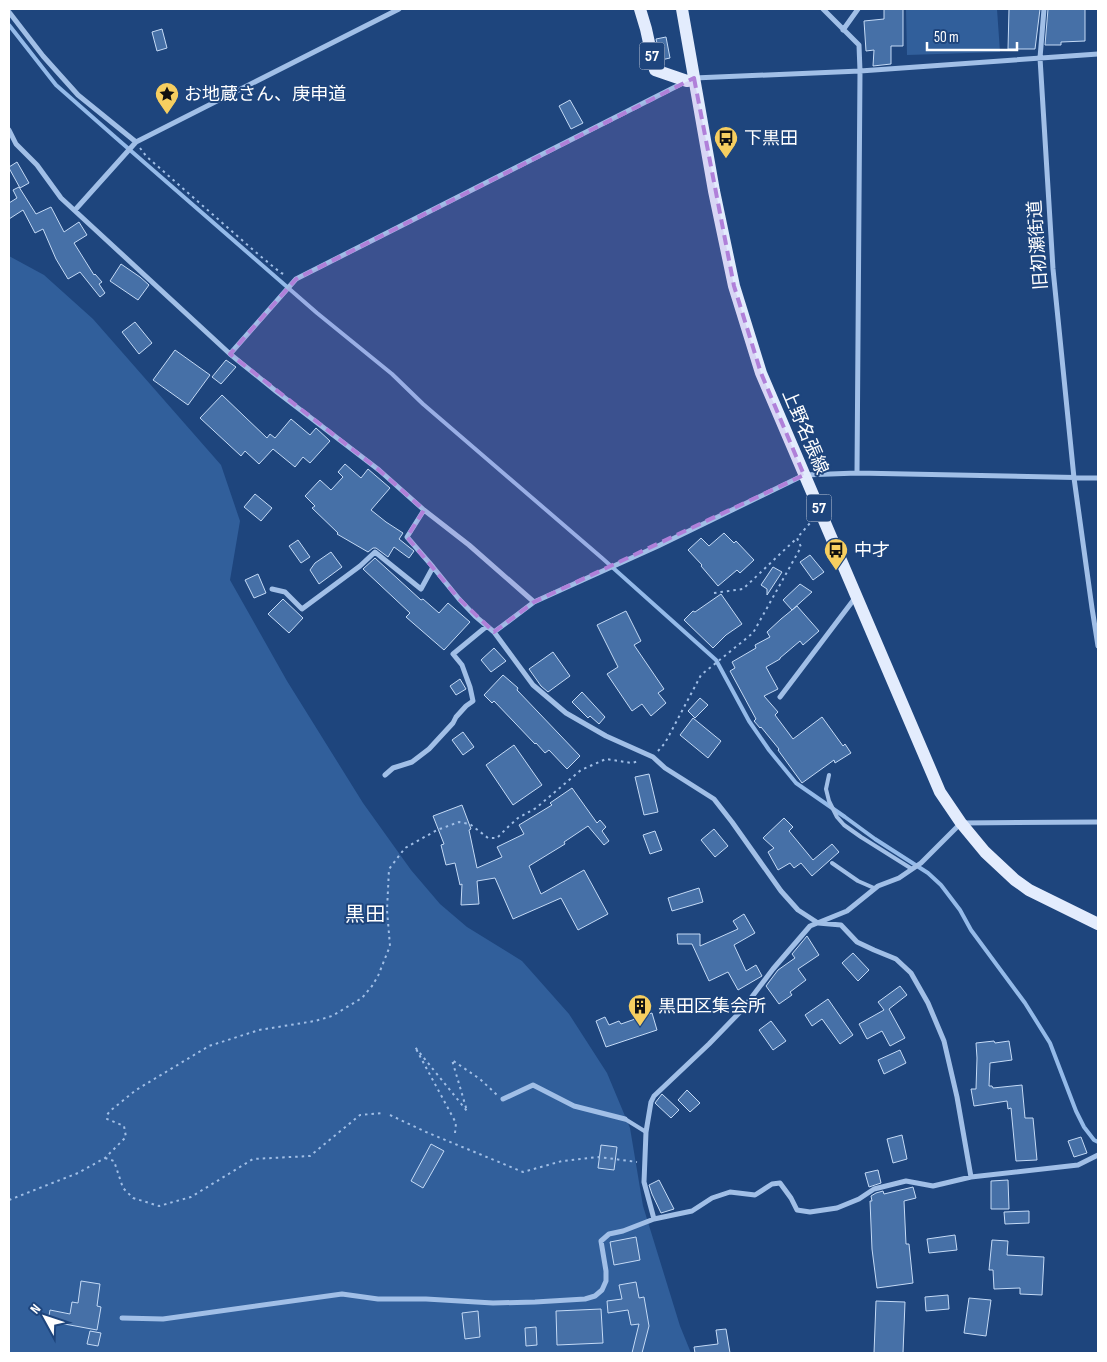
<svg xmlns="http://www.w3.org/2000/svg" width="1107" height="1362" font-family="'Sofia Sans Condensed','Noto Sans JP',sans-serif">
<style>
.green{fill:#315f9b}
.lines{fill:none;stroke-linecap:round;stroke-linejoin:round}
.stream{stroke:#94bae9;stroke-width:4}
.building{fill:#4670a7;stroke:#c4daf6}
.path{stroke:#a1bfe7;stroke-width:2;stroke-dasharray:2.5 4;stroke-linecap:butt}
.lane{stroke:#a1bfe7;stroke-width:4}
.street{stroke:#a1bfe7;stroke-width:5}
.primary{stroke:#e3ecfd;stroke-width:12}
.marked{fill:#b080d9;fill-opacity:0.2;stroke:#b080d9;stroke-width:4;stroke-dasharray:10 6;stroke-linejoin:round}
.labels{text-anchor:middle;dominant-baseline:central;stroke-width:4;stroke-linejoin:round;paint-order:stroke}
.shield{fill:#1e457d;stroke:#bcc7d8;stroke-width:1}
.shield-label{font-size:16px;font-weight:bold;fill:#fff}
.poi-label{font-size:18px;fill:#fff;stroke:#1e457d;text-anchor:start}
.street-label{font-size:18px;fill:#fff;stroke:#1e457d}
.quarter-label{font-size:20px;fill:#fff;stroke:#1e457d}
</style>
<rect width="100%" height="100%" fill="#1e457d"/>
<path class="green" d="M906,9H997L1000,52L907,55Z
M9,256L44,275L93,319L221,465L240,521L230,580L287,681L363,803L411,870L440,904L467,927L522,961L569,1014L607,1073L630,1128L643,1206L680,1326L691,1353H9Z"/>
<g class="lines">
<path class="stream" d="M9,25L56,85L115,137L317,313L392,374L423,404L602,558L716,660L749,721L769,750L796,783L845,817L875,839L928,873L941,885L960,910L971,930L1025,1003L1050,1043L1076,1111L1084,1127L1094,1140L1098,1142"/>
</g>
<path class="building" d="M884,9H903V46H891V64L873,66L874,50L866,51L864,21L884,19Z
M1009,9H1040L1035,49H1008Z
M1048,9H1085V41L1061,42V45H1045Z
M162,29L167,48L157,51L152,32Z
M666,37L670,58L661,60L656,39Z
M570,100L583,123L571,129L559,106Z
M17,162L29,183L20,188L9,168V167Z
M19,187L36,214L51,207L64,232L79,222L87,235L74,243L94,275L95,274L102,282L99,284L105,293L100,297L80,272L68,279L56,259L43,229L35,233L23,210L9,219V203L17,198L13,190Z
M121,264L140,277L149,285L138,300L110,281Z
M135,322L152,343L139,354L122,332Z
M175,350L210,375L188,405L153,380Z
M226,360L236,367L221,384L212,377Z
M222,395L267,438L270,434L275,438L291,419L310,435L316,428L330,441L310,463L303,457L295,467L273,449L259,464L245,451L241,456L200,418Z
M345,464L361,478L368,469L390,488L371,510L386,522L403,533L399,539L414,551L409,558L394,547L388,557L376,548H373L368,552L337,534L338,533L312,508L315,506L305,496L320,480L331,490L343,477L338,472Z
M255,494L272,508L261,521L244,507Z
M724,533L734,543L736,541L754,560L740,573L737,570L718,586L701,566L702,565L688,550L701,538L709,546Z
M298,540L310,557L301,563L289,546Z
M331,552L342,567L319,584L310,570L315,563Z
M810,555L824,572L813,580L800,562Z
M375,558L421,600L423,599L439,613L448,603L470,622L444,650L406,617L410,613L363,569Z
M773,567L782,572L767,595V589L761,585Z
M258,574L266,593L254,598L245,580Z
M800,584L812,592L792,610L783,600Z
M721,594L742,624L726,635L713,648L684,620L693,611L695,612Z
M283,599L303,618L289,633L268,614Z
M797,606L819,631L803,645L800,641L780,658V659L766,667L778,689L764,696L778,712L775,715L793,739L822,717L843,746L845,744L851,753L835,763L834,760L802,783L778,750L779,749L761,727L760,728L754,721L756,719L730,671L735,668L732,662L756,648L755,645L770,637L767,632L781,619Z
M626,611L641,641L634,645L664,689L658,693L666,703L651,716L642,704L632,711L607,674L618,667L597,625Z
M494,648L506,661L491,672L481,660Z
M553,652L570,676L548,692L541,686L529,669Z
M503,675L518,688L517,690L580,756L567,769L549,750L545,753L536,743L535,744L494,701L492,703L484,695Z
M460,679L466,689L456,695L450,686Z
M582,692L605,717L599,724L590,716L588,718L572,702Z
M700,698L708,705L695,718L688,711Z
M693,718L721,741L708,758L680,735Z
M463,732L474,747L463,755L452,740Z
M514,745L542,785L513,805L486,765Z
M649,774L658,812L644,815L635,777Z
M572,788L597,823L600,820L606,827L602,831L609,841L604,845L588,826L564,842L565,844L529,866L541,894L584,870L608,914L578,930L561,898L513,919L495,878L477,881L479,904L461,905L462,884L460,885L455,863L446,865L441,845L444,844L433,816L462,805L471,829L469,830L477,868L502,857L497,847L524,834L519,825L552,805L550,803Z
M784,818L793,827L789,831L813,860L832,844L839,852L812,876L801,863L794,868L790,863L778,870L768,852L774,848L763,838Z
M714,829L728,846L715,857L701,840Z
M655,831L662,850L650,854L643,835Z
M699,888L703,902L672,911L668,898Z
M744,914L755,933L734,945L746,971L756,965L762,976L738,990L728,972L709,981L692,944H678L677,934H700V946L738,929L733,921Z
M807,936L819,955L798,969L806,980L790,992L792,995L779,1004L766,986L778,970L795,958L792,954Z
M853,953L869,970L858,981L842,963Z
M900,986L907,995L889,1009L905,1038L890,1046L882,1031L867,1039L859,1024L884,1010L878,1002Z
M828,999L853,1035L840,1044L822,1019L812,1026L805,1015Z
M652,1013L657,1030L606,1047L596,1021L605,1017L609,1025L619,1021L621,1024Z
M771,1021L786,1041L773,1050L759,1030Z
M994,1041L995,1043L1009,1041L1012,1060L990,1063L989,1086H992L993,1088L1022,1085L1025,1118H1033L1037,1160L1016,1161L1011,1108L1008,1109L1007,1101L974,1106L971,1089H976L977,1058L976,1043Z
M900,1050L906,1063L884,1074L878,1060Z
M687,1090L700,1103L690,1112L678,1100Z
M662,1094L679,1110L671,1118L655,1103Z
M902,1135L907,1159L893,1163L887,1139Z
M1081,1137L1087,1153L1074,1157L1068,1141Z
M431,1144L444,1151L423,1188L411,1181Z
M601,1145L617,1147L614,1170L598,1168Z
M878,1170L881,1183L869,1187L865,1173Z
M659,1180L674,1209L661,1213L652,1194L649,1185Z
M1008,1180L1009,1209H991V1181Z
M913,1187L916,1198L904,1201L906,1244H909L913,1283L877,1288L872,1249L870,1201H872L871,1196L876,1193L883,1191L884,1194Z
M1029,1211V1223L1005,1224L1004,1212Z
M955,1235L957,1250L929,1253L927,1239Z
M636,1237L640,1260L614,1265L610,1242Z
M992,1240L1008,1241L1007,1255L1044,1257L1042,1295L1020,1294V1288L994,1289L993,1270H989Z
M81,1281L100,1284L97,1306L101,1307L97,1330L48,1321L50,1310L70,1314L72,1302L78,1303Z
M636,1282L639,1298L644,1297L649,1326L642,1353H632L639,1324L631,1325L628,1310L608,1313L607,1301L622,1299L619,1285Z
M948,1295L949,1309L926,1311L925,1297Z
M969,1298L991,1300L986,1336L964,1333Z
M876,1301L905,1302L903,1353H874Z
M601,1309L603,1343L557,1345L556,1311Z
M478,1311L480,1337L465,1339L462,1313Z
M536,1327L537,1345L526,1346L525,1328Z
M726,1329L730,1353H695L694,1347L718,1344L716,1330Z
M90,1331L101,1333L98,1346L87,1344Z"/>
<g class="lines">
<path class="path" d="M140,148L146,156L171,178L259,255L281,273L287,275
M714,593L743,589L797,538
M658,751L665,743L701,675L753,633L801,547L797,538L811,522
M390,1115L426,1132L523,1172L562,1161L599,1157L637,1162
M455,1133L456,1123L415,1047L467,1111L452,1060L480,1079L497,1095
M105,1158L114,1161L123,1188L133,1198L159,1206L191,1197L253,1159L310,1156L360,1115L384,1113
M9,1200L78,1173L105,1158L126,1137L124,1126L107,1119V1115L110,1111L136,1090L209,1046L259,1030L315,1021L332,1016L362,998L372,986L378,976L390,946L387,910L389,869L405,848L437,830L459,822L470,824L488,838H497L508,827L518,818L536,808L581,770L606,759L632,763L639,761"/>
<path class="lane" d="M829,775L826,789L829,801L837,817L844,825L861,837L912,869
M832,863L858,881L874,888
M625,1119L646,1132"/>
<path class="street" d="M823,9L859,45L860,71L857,473
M1044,9L1040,58L1053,269L1074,478L1092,608L1098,646
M9,12L43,56L78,95L136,142
M843,30L858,9
M694,78L860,71L1098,54
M9,130L16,144L37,165L61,198L230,354L277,392L379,470L424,510L469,545L534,602
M75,210L136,142L399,9
M230,354L296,279L685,82
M424,510L407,537L433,567L459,599L475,616L494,632L533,685L566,713L606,736L653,757L665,768L714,799L732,822L781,891L798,910L818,923L841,925L857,942L874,950L896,959L911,973L928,1003L944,1041L957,1097L971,1177
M272,589L285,592L302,609L360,566L375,552L421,589L433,567
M494,632L534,602L658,546L804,475L857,473L1098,478
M780,697L855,598
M385,775L393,768L412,762L429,749L453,723L456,717L466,706L473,701L470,687L462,665L453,654L487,626
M503,1099L533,1085L574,1106L625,1119
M654,1219L644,1182L646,1132L651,1102L654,1096L709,1044L742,1010L773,969L810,926L847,911L878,886L899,878L921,863L961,823L1098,822
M122,1318L163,1319L342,1294L378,1299H426L493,1303L535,1302L585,1299L595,1296L602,1290L606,1281V1271L601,1241L609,1234L623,1231L654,1219L692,1211L712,1198L730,1192L755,1195L772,1184L780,1183L791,1198L797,1210L810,1212L837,1208L859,1199L874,1189L906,1181L933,1186L971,1177L1078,1165L1098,1155"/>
<path class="primary" d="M640,9L646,29L655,70L687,81
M682,9L714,191L734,286L761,373L940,792L961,823L985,852L1015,880L1029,890L1098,924"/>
</g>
<path class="marked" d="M694,78L734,286L761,373L804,475L534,602L494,632L459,599L407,537L424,510L379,470L230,354L296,279Z"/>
<defs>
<g id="sight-pin" transform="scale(1.25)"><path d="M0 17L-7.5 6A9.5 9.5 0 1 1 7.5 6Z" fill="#f6ce60" stroke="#1e457d"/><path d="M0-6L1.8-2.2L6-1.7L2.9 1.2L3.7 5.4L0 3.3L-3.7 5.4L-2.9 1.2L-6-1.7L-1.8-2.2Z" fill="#111"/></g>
<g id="bus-pin" transform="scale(1.25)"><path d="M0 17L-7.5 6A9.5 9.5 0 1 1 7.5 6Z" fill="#f6ce60" stroke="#1e457d"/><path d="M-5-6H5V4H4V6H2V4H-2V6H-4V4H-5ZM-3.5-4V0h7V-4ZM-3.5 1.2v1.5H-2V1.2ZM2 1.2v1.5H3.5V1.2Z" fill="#111"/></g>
<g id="building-pin" transform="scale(1.25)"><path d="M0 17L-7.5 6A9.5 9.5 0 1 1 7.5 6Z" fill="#f6ce60" stroke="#1e457d"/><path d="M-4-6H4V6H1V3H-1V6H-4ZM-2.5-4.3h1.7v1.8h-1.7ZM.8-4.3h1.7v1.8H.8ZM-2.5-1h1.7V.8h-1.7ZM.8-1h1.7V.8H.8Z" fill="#111"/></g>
</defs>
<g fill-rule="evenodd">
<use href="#sight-pin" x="167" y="94"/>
<use href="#bus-pin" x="726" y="138"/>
<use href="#bus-pin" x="836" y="550"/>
<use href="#building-pin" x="640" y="1006"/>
</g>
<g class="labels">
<g class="shield">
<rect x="639.5" y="42.5" width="25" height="27" rx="4"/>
<rect x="806.5" y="494.5" width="25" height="27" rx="4"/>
</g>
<g class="shield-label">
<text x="652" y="56">57</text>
<text x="819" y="508">57</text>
</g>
<g class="poi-label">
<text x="184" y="94">お地蔵さん、庚申道</text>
<text x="744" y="138">下黒田</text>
<text x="854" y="550">中才</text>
<text x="658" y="1006">黒田区集会所</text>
</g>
<g class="street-label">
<text transform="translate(1038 245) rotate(-94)">旧初瀬街道</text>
<text transform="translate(805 432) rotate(67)">上野名張線</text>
</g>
<g class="quarter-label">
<text x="365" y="915">黒田</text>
</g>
</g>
<rect width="1107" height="1362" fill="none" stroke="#ffffff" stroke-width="20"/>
<g transform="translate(45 1317) rotate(310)" stroke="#1e457d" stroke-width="4" paint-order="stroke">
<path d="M0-4L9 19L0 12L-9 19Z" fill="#ffffff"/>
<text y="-8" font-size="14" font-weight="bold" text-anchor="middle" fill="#ffffff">N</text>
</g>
<path d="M927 42v8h90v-8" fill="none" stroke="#ffffff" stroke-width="2.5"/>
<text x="934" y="42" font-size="15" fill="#ffffff" stroke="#1e457d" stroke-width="4" paint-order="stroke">50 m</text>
</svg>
